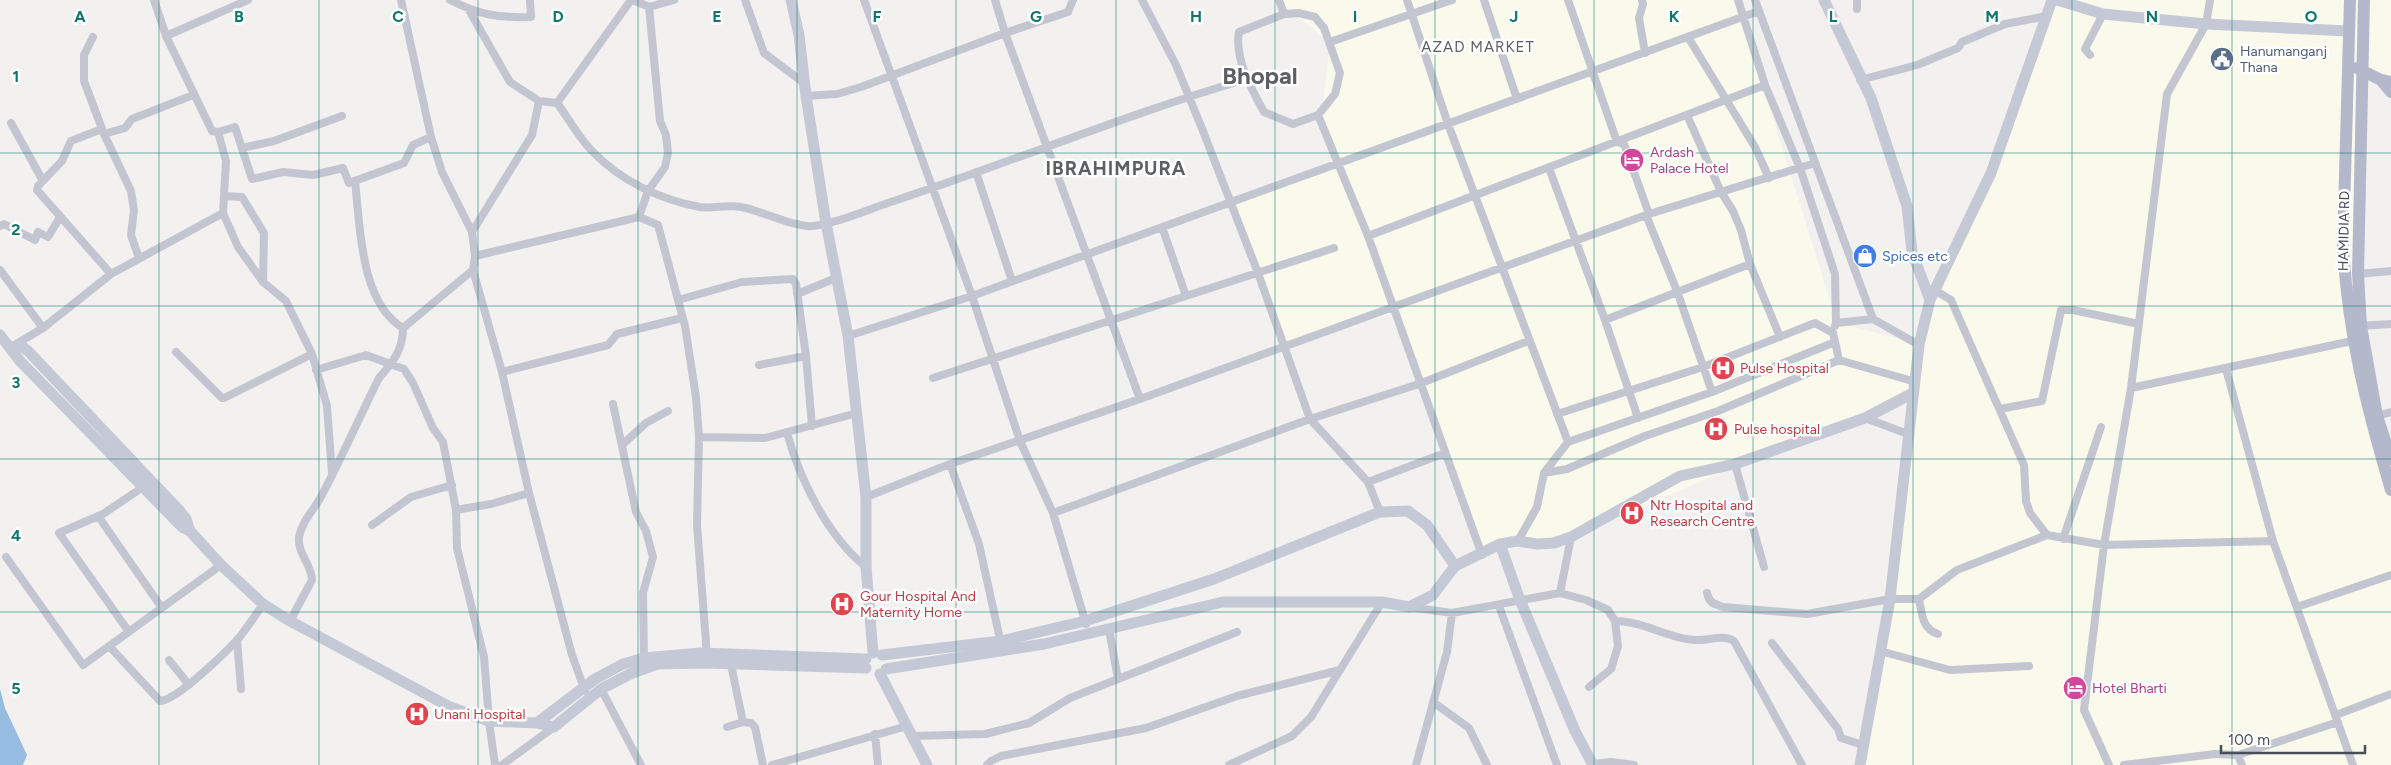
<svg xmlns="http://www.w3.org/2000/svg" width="2391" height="765" font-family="Figtree,sans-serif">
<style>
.commercial{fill:#fafaec}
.water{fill:#97bce2}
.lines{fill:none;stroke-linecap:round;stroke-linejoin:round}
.street{stroke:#c3c6d0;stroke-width:8}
.secondary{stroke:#c5c9d6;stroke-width:11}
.primary{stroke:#b3b8cb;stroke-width:12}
.grid{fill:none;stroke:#0f766e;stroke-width:1;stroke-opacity:0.55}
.labels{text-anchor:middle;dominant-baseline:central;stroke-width:5;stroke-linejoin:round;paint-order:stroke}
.service-label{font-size:14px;fill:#4e5e75;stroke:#fff;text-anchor:start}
.hotel-label{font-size:14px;fill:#b23c85;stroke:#fff;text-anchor:start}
.street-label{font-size:14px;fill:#4a4e5b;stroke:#fff}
.shop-label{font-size:14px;fill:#366cbe;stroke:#fff;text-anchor:start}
.health-label{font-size:14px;fill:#be3a42;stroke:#fff;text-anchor:start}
.neighbourhood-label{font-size:15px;letter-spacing:1px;fill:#5d5f64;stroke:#fff}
.district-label{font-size:19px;font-weight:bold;letter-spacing:1px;fill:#5d5f64;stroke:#fff}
.town-label{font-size:24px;font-weight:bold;fill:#5d5f64;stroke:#fff}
.grid-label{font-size:16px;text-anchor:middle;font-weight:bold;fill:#0f766e;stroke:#fff;stroke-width:5;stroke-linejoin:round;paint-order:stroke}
</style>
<rect width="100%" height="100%" fill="#f2f1f0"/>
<path class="commercial" d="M1276,0H1736L1837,323L1917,343L2053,0H2391V76L2360,66L2359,346L2391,445V765H1862L1911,392L1570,537L1482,555L1394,313L1282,346L1231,202L1341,162L1322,115L1330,42Z"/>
<path class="water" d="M0,689L5,708L27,755L23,765H0Z"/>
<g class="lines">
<path class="street" d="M154,0L166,36L212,131L218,132L235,127L252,179L283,172L313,175L343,168L349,183L404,163L413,145L431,137
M401,0L431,137L442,172L472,232L475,256L473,270L502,372L529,493L572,655L585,691
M450,0C480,15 498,18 531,17L530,0
M633,0L649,7L674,0
M745,0L764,53L804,83
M864,0L972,296L1020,441L1053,513L1086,624
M995,0L1005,33L1140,399
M1142,0L1176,65L1203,131L1258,273L1310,419L1368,482L1380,512
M1279,0L1284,14
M1407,0L1448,124L1568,442
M1484,0L1517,99
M1568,0L1617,142L1624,144L1649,214
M1642,0L1643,4L1639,18L1645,53
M1738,0L1765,85L1800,168L1835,274L1836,323
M1755,0L1873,319L1919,345
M1857,0V9
M469,10L510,82L539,101L557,103C569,119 579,138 593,152C621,181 661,200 700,207C713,209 728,204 741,207C763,211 785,224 807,226C826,228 874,207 894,201C1012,162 1127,114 1247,79
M1299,13L1315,17L1324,28L1340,73L1335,94L1318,115L1293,124L1264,112C1252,90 1234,58 1239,32L1284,14Z
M166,36L248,0
M93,37L84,55V81L104,134L131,191L134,210L131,235L139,258
M1688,37L1755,147L1769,178
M1330,42L1452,0
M2090,55L2085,49L2103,14
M1860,80L1917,65L1958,48L1962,42L2005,24L2047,16
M806,96L837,94L861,87L1005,33L1068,12L1073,0
M557,103L631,0
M1318,115L1368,236L1482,555
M1687,115L1721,192L1733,211L1741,230L1750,264L1780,337
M11,123L43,181
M102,129L71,141L62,161L38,186L37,190L111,274
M104,134L125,128L132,119L193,95
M242,148L274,141L342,116
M1549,168L1605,320L1638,418
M976,172L1012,281
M355,181C360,225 360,303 403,328
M225,196L242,197L264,233L263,282
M223,213L238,247L263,282L286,301L312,354L327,406L332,474
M1646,215L1677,291L1712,392
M639,217L648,191L665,167L668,153L666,135L660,121L649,7
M0,226L4,224L35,240L38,232L48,237L60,217
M1162,227L1186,296
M472,232L532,135L539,101
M1368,236L1765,85
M475,256L639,217L658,225L685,326L696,397L699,437L697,525L707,656
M0,270L43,328
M2358,274L2391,271
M1936,291L1951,300L2024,465L2026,501L2030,513L2047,535
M797,294L836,278
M678,300L742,282L793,279L796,284L806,356
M1605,320L1750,264
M1835,326L1836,323L1873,319
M2358,326L2391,324
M848,336L972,296L1759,11
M1834,337L1839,360
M13,346L43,328L111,274L223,213L226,161L218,132
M176,352L222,398H224L312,354
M759,365L806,356L812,426
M2226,369L2273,541L2353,765
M316,370L366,355L404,369L413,383L433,428L443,442L456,510L457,548L484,657L489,721L495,765
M502,372L608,345L617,334L682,318
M933,378L1334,248
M2131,388L2352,341
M613,404L636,512L646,531L653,557L643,593L644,658
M2000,409L2042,401L2061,310H2073L2139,324
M1557,414L1703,367L1815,323L1833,333
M2377,416L2391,412
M1865,418L1908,434
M787,433C800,480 828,537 866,567
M699,437L765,438L857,413
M622,445L646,423L668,411
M950,464L979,544L1001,644
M1735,464L1764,567
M1544,473L1567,469L1645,436L1718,411L1839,360L1916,382
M1368,482L1445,453
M866,497L950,464L1140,399L1649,214L1815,163
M456,510L491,504L529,493
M1053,513L1310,419L1419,384L1528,341
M98,516L162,608
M372,525L411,497L452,485
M2063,539L2101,427
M1518,541L1537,507L1544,473L1568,442L1712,392L1835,342
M6,557L83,665L221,565
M1560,593L1571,537
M1707,593C1709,603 1714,604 1723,607L1807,614L1890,599H1919L1957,570L2047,535L2104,545L2273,541
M1919,599C1922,614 1922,629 1938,634
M1499,606L1557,765
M1409,607L1452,613L1560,593L1586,600L1608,610L1615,621L1618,646L1611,669L1589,687
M2297,607L2391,575
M290,621L312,580C312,565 297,553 299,537C302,520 316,508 323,493C343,455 360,416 379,378C393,362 403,350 403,328L473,270
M1615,621C1643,621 1670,639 1695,640C1709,641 1722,634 1734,641L1802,765
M129,632L59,533L103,514L146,485
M237,640L241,689
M1772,643L1838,729L1841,738L1863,745
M109,646L160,701C176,701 226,652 238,639C247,628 255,616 263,604
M1880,651L1950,670L2029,666
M169,660L189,685
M731,665L743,722
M1118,679L1237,632
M601,689L641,765
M1433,702L1469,728L1487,765
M2336,715L2391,694
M727,727L743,722L751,723L755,727L763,765
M875,734L878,765
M912,736L985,734L1029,723L1070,698L1118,679L1109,629
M2238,755L2242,765
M1593,764L1611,762L1634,765
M502,765L554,727
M772,765L907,726
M987,765L991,761L1001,756L1146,728L1237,696L1340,670
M1229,765L1292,736L1311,717L1382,602
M1416,765L1447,652L1452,613
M2109,765L2084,710L2104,545L2131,388L2167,94L2206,24L2210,0
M2124,765L2215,754L2238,755L2338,722"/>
<path class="secondary" d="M791,0L799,35L806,96L826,223L848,336L866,497V567L873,653
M1824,0L1871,98L1907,206L1912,252L1930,300
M2057,0L2103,14L2206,24L2348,31
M0,335L20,361L182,527L190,531
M11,347L21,346L28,351L178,509L186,519L190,531L221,565L263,604L290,621L450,707L489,721L537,723L554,727L601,689L630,674L657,664L706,663L866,668
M1500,544L1520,600L1575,731L1593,765
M882,655L1001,641L1085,621L1214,579L1380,512L1408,511L1427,525L1455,566
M886,669L1044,644L1223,602H1382L1409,607L1433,595L1455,566L1500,544L1518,541L1537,544L1554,543L1571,537L1680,476L1735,464L1865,418L1913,393
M880,674L927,765
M537,723L595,679L623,664L644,658L700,653L866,659
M1860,765L1890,599L1919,345L1930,300L1991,173L2052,0"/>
<path class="primary" d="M2350,0L2343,246C2348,334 2366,405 2391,490
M2364,0L2358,274L2361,326L2377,416L2391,459
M2357,68L2381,80L2391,82
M2381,80L2391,92"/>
</g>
<path class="grid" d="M159,0V765M319,0V765M478,0V765M638,0V765M797,0V765M956,0V765M1116,0V765M1275,0V765M1435,0V765M1594,0V765M1753,0V765M1913,0V765M2072,0V765M2232,0V765M0,153H2391M0,306H2391M0,459H2391M0,612H2391"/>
<defs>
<g id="civic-disc" transform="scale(1.25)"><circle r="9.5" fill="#5c6f8a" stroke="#fff"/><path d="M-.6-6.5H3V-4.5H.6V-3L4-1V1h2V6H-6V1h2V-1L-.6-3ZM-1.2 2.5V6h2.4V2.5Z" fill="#fff"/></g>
<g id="hotel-disc" transform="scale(1.25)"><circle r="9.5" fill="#d1479c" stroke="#fff"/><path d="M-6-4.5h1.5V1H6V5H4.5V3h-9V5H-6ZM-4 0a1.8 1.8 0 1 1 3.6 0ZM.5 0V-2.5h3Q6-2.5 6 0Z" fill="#fff"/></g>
<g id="shop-disc" transform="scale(1.25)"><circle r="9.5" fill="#3f7fe0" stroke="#fff"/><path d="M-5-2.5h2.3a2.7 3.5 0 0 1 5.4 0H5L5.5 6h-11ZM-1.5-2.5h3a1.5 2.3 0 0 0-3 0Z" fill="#fff"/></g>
<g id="hospital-disc" transform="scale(1.25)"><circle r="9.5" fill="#e0444e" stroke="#fff"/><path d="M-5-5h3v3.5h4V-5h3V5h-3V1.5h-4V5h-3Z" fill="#fff"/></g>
</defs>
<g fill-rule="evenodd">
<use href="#civic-disc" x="2222" y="59"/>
<use href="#hotel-disc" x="1632" y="160"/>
<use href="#shop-disc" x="1865" y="256"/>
<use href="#hospital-disc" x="1723" y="368"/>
<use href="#hospital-disc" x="1716" y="429"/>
<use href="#hospital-disc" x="1632" y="513"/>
<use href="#hospital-disc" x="842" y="604"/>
<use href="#hotel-disc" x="2075" y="688"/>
<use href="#hospital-disc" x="417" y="714"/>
</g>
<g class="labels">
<g class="service-label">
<text x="2240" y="51">Hanumanganj<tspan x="2240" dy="16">Thana</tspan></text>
</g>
<g class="hotel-label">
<text x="1650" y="152">Ardash<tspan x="1650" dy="16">Palace Hotel</tspan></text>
<text x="2092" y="688">Hotel Bharti</text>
</g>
<g class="street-label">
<text transform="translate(2344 231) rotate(-89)">HAMIDIA RD</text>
</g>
<g class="shop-label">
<text x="1882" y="256">Spices etc</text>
</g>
<g class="health-label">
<text x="1740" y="368">Pulse Hospital</text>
<text x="1734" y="429">Pulse hospital</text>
<text x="1650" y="505">Ntr Hospital and<tspan x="1650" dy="16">Research Centre</tspan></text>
<text x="860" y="596">Gour Hospital And<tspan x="860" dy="16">Maternity Home</tspan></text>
<text x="434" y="714">Unani Hospital</text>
</g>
<g class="neighbourhood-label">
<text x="1478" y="47">AZAD MARKET</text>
</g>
<g class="district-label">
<text x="1116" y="168">IBRAHIMPURA</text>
</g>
<g class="town-label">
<text x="1260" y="75">Bhopal</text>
</g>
</g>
<g class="grid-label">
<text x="80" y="22">A</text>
<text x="239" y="22">B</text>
<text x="398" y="22">C</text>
<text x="558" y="22">D</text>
<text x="717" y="22">E</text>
<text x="877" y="22">F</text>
<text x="1036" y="22">G</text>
<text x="1196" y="22">H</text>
<text x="1355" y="22">I</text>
<text x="1514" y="22">J</text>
<text x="1674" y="22">K</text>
<text x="1833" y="22">L</text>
<text x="1992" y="22">M</text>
<text x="2152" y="22">N</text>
<text x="2311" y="22">O</text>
<text x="16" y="82">1</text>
<text x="16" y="235">2</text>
<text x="16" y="388">3</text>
<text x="16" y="541">4</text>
<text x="16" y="694">5</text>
</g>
<path d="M2221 745v8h144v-8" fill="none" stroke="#4a4e5b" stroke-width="2.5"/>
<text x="2228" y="745" font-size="15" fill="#4a4e5b" stroke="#ffffff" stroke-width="4" paint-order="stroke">100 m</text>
</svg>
